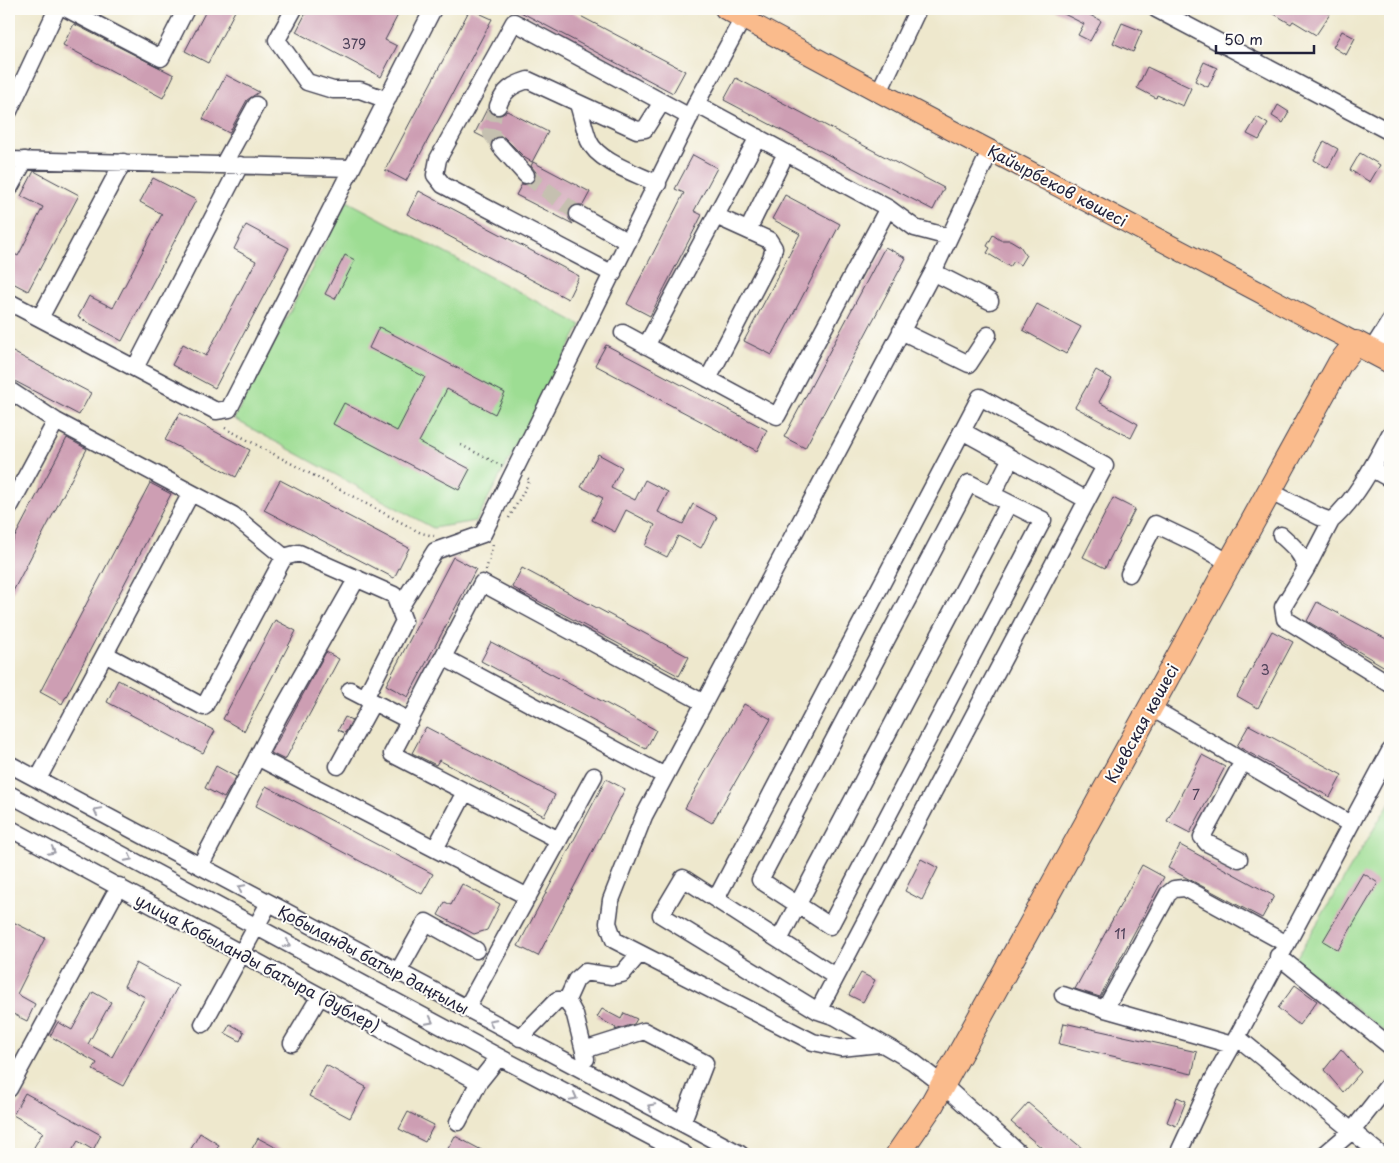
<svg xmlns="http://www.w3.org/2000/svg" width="1399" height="1163" font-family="'Playpen Sans',sans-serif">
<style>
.green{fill:#9ddd93;stroke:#608067}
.building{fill:#cd9eb3}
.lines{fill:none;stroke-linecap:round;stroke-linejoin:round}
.minor-tunnel{stroke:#c5c0b0;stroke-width:16;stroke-dasharray:16 8;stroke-linecap:butt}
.minor-casing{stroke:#414051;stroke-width:19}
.major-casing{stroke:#414051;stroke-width:22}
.highway-casing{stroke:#414051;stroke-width:26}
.path{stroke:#414051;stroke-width:2.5;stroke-dasharray:1 4;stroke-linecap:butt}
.minor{stroke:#fff;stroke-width:16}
.major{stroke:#fabb8c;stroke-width:20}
.highway{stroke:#fabb8c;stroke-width:24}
.oneway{stroke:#9c9ca7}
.labels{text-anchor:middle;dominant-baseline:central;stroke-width:4;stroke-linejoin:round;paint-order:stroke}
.number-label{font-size:14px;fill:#4d4159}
.street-label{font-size:16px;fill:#22223b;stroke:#fdfcf7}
</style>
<rect width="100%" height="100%" fill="#fdfcf7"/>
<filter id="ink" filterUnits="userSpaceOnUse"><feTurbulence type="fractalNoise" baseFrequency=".02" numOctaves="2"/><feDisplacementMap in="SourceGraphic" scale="10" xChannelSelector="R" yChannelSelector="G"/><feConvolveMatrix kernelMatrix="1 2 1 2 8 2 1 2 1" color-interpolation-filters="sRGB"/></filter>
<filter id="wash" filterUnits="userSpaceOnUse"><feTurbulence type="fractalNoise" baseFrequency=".0096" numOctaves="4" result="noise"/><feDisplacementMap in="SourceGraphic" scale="20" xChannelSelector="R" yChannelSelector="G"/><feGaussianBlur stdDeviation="1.12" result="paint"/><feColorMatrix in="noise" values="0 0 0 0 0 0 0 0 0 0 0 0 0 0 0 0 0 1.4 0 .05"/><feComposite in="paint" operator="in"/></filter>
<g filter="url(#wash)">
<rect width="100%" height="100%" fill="#eee8cd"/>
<path class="green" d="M347,201L581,325L476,521L433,528L234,419Z
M1390,802V1036L1295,960Z"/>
<g id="blocks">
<path class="building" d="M207,9H236L208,63L185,51Z
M308,9H401L385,40L397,46L381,77L296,32Z
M470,9L492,19L406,181L385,170Z
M515,9H567L685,71L673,93Z
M1054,9H1079L1101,21L1090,41L1078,35L1084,24Z
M1266,9H1322L1330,14L1316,35L1293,21L1291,24Z
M1122,23L1142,31L1133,52L1113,43Z
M74,24L174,75L163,98L63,45Z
M1342,31L1355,38L1346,55L1333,47Z
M1204,62L1217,68L1208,87L1195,81Z
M1147,67L1191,88L1183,106L1157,95L1156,98L1137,88Z
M226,75L259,92L247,100L229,133L203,119Z
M736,78L944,188L933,210L724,100Z
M1278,105L1289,112L1283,123L1272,116Z
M488,107L495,115L500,116L507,111L548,132L532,162L525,158L504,137L497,136L491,141L475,133Z
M1257,117L1268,124L1259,140L1247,134Z
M1324,141L1338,149L1328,168L1314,160Z
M1360,153L1380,165L1370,182L1350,170Z
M693,155L717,168L694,211L702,215L650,316L627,304L684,193L675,189Z
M533,162L590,192L583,205H573L569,210V219L573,224L516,195L522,184L529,185L535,179L536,172L531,166Z
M34,171L79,195L28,291L9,281V251L18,256L43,207L21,196Z
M153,178L196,200L122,341L78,317L89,296L113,308L162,214L140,202Z
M419,191L579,276L568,299L407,214Z
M785,195L840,224L772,355L744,341L800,234L772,219Z
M246,225L289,248L215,388L172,365L183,344L206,356L256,261L234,249Z
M993,235L1000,240H1010L1020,246L1026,255L1020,265L1014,261L1010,267L987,253L990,248L987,246Z
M885,247L906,258L805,448L784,437Z
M345,255L355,260L335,299L325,294Z
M1037,304L1081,327L1066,354L1023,330Z
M379,327L505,393L495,414L447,389L419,442L470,469L459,490L333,424L344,403L397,431L425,377L369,348Z
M606,345L767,430L757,451L595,365Z
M9,350L91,393L79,415L9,378Z
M1096,370L1112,379L1099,402L1138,424L1131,438L1075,407Z
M180,413L250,450L236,477L165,440Z
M67,438L87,449L9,599V548Z
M598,454L622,467L611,488L635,500L645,480L668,492L658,512L683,524L693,504L717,517L701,548L678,536L667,557L645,546L655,525L626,510L615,532L592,520L603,498L581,487Z
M280,480L409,548L394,578L264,510Z
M150,483L171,494L62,704L40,692Z
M1113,498L1135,509L1105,568L1083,557Z
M453,557L476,569L408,697L386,685Z
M522,568L689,657L679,676L512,587Z
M1317,602L1390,641V670L1307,621Z
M275,620L296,631L244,731L223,719Z
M1272,631L1293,642L1258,708L1237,696Z
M491,642L656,730L646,749L481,661Z
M326,652L339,659L285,760L271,753Z
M118,680L215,731L203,753L107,702Z
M744,704L771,719L712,823L685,808Z
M345,717L352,720L345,733L338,730Z
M1249,725L1342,775L1330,797L1237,746Z
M426,727L555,795L544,816L439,760L436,765L412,753Z
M1202,755L1225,767L1190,833L1167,821Z
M216,766L236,777L224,798L205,788Z
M606,779L625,789L538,956L518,946Z
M266,786L433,874L422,894L256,806Z
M1180,845L1274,896L1262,918L1168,868Z
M921,859L938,868L922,900L905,891Z
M1142,865L1164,877L1103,991L1100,997L1075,989Z
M1363,873L1378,883L1338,950L1323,941Z
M462,884L500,904L487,930L474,934L438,915L445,902L451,905Z
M9,920L45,938L17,994L35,1004L27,1021L9,1012Z
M136,963L178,986L123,1086L93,1070L97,1063L50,1036L58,1022L72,1030L93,992L111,1002L88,1044L112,1057L145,997L124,986Z
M861,973L875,980L863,1002L849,995Z
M1295,985L1317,1001L1299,1025L1278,1008Z
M602,1009L621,1019L624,1013L637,1019L634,1024L615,1030L616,1028L597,1017Z
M1064,1023L1197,1052L1192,1074L1059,1044Z
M230,1024L244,1032L240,1041L225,1033Z
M1341,1049L1361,1072L1343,1092L1324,1070Z
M326,1065L366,1087L350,1118L309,1096Z
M25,1093L101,1135L93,1150L78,1141L70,1154H30L43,1132L13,1115Z
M1177,1097L1186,1101L1176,1126L1167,1122Z
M1028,1103L1089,1154H1049L1011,1122Z
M408,1112L434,1125L425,1142L399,1129Z
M200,1133L219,1145L214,1154H188Z
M455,1136L489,1154H445Z
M258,1138L288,1154H249Z"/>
</g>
</g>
<g filter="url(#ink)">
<use href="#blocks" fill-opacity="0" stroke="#414051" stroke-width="1"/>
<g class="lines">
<path class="minor-tunnel" d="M498,106L494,113L491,134L500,146
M526,175L578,214"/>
<g class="minor-casing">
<path id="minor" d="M67,9L161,58L186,9
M294,9L277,40L307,82L333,90H360L387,100
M1156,9L1390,132
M879,92L918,9
M578,104C582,116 584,129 589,141C598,162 638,174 658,184
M696,104L888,208L915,228L949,237
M498,106C504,90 512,85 528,80L637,130L645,129L662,102
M9,111L57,9
M500,146L526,175
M9,160L352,168
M223,165L256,105
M9,189L25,160
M578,214L628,242
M748,230L786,153
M933,272L990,301
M613,274L443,185L435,175L438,159L514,22L690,117
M9,302L216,411L229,409L433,9
M40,318L123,162
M901,331L969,364L988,335
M623,333L777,416L888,208
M646,346L758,137
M1371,351L1390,321
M135,368L240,165
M708,379L771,258L774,248L769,240L716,216
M9,390L56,421L233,515L284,557L299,553L394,595L404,621L365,698
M962,431L1087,500
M1372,469L1390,479
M969,483L1043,520L830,926L760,880Z
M1269,491L1320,517L1331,521C1357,498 1374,464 1390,434
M992,495L1011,458
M9,508L56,421
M1281,535C1293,546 1302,553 1306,569L1283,607L1285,619L1390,684
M1306,569L1331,521
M1129,574L1155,524L1197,544L1228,562
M399,609L435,551L483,534L696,104L743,18
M105,654L204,707L284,557
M443,657L665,776
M350,690L410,721
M1150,707L1350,824
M257,757L528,897
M9,764L740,1154
M338,766L373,702
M38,779L191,493
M9,794L499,1057L684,1154
M9,828L479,1082L499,1057
M559,840L392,754L482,583L704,703
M435,849L465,792
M1239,859L1207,843L1202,837L1243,761
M200,866L280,714L357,578
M716,899L980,397L1105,466L818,1011
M779,940L1009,503
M1278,956L1390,1046
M398,972L426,922L476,950
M836,977L683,878L661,915L818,1011L836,1017L912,1061L943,1085L1020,1154
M1063,995L1105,1009
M567,1000L575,1015L586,1059
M466,1009L594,776
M203,1024L269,903
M520,1038L557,1000H567L576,980L585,972L612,976L622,974L639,954
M292,1043L320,996
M879,1044L841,1048L813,1042L614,940L608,923L611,900L644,816L933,272L991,149
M1232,1045L1105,1009L1168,894L1174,889L1185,888L1285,943
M584,1050L644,1031L705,1063L682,1123
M9,1089L119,886
M458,1122L479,1082
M1178,1154L1210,1085L1237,1037
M1325,1154L1352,1131L1390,1083
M1380,1154L1237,1037L1390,751"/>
</g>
<g class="major-casing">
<path id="major" d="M725,9L879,92L1356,343"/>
</g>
<g class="highway-casing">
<path id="highway" d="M898,1154L931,1106L1340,363L1356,343L1390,361"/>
</g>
<path class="path" d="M225,428L421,533L434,536
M461,445L502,466
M509,518L530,480L527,478
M486,570L493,544"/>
<use href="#minor" class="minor"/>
<use href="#major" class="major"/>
<use href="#highway" class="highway"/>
</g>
<defs><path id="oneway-chevron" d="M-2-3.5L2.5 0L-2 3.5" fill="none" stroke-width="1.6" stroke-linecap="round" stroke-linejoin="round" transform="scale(1.25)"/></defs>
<g class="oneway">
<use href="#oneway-chevron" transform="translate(97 811) rotate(-152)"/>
<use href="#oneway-chevron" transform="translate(52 851) rotate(28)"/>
<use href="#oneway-chevron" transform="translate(129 858) rotate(28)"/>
<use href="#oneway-chevron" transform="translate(241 888) rotate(-152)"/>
<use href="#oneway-chevron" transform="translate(287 944) rotate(28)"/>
<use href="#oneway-chevron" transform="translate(430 1021) rotate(28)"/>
<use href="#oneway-chevron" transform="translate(492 1022) rotate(-152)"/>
<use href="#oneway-chevron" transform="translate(574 1097) rotate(28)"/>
<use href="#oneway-chevron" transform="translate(651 1107) rotate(-152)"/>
</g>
</g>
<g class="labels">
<g class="number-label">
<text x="354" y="43">379</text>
<text x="1265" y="669">3</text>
<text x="1196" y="794">7</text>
<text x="1120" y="933">11</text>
</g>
<g class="street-label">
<text transform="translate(1058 185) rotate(28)">Қайырбеков көшесі</text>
<text transform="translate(1141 723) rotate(-61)">Киевская көшесі</text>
<text transform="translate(374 959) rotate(28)">Қобыланды батыр даңғылы</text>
<text transform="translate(258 962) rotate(28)">улица Кобыланды батыра (дублер)</text>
</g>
</g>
<rect width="1399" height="1163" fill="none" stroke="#fdfcf7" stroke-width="30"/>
<path d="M1216 45v8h98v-8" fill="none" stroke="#22223b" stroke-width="2.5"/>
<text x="1224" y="45" font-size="15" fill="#22223b" stroke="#fdfcf7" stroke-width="4" paint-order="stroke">50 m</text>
</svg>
